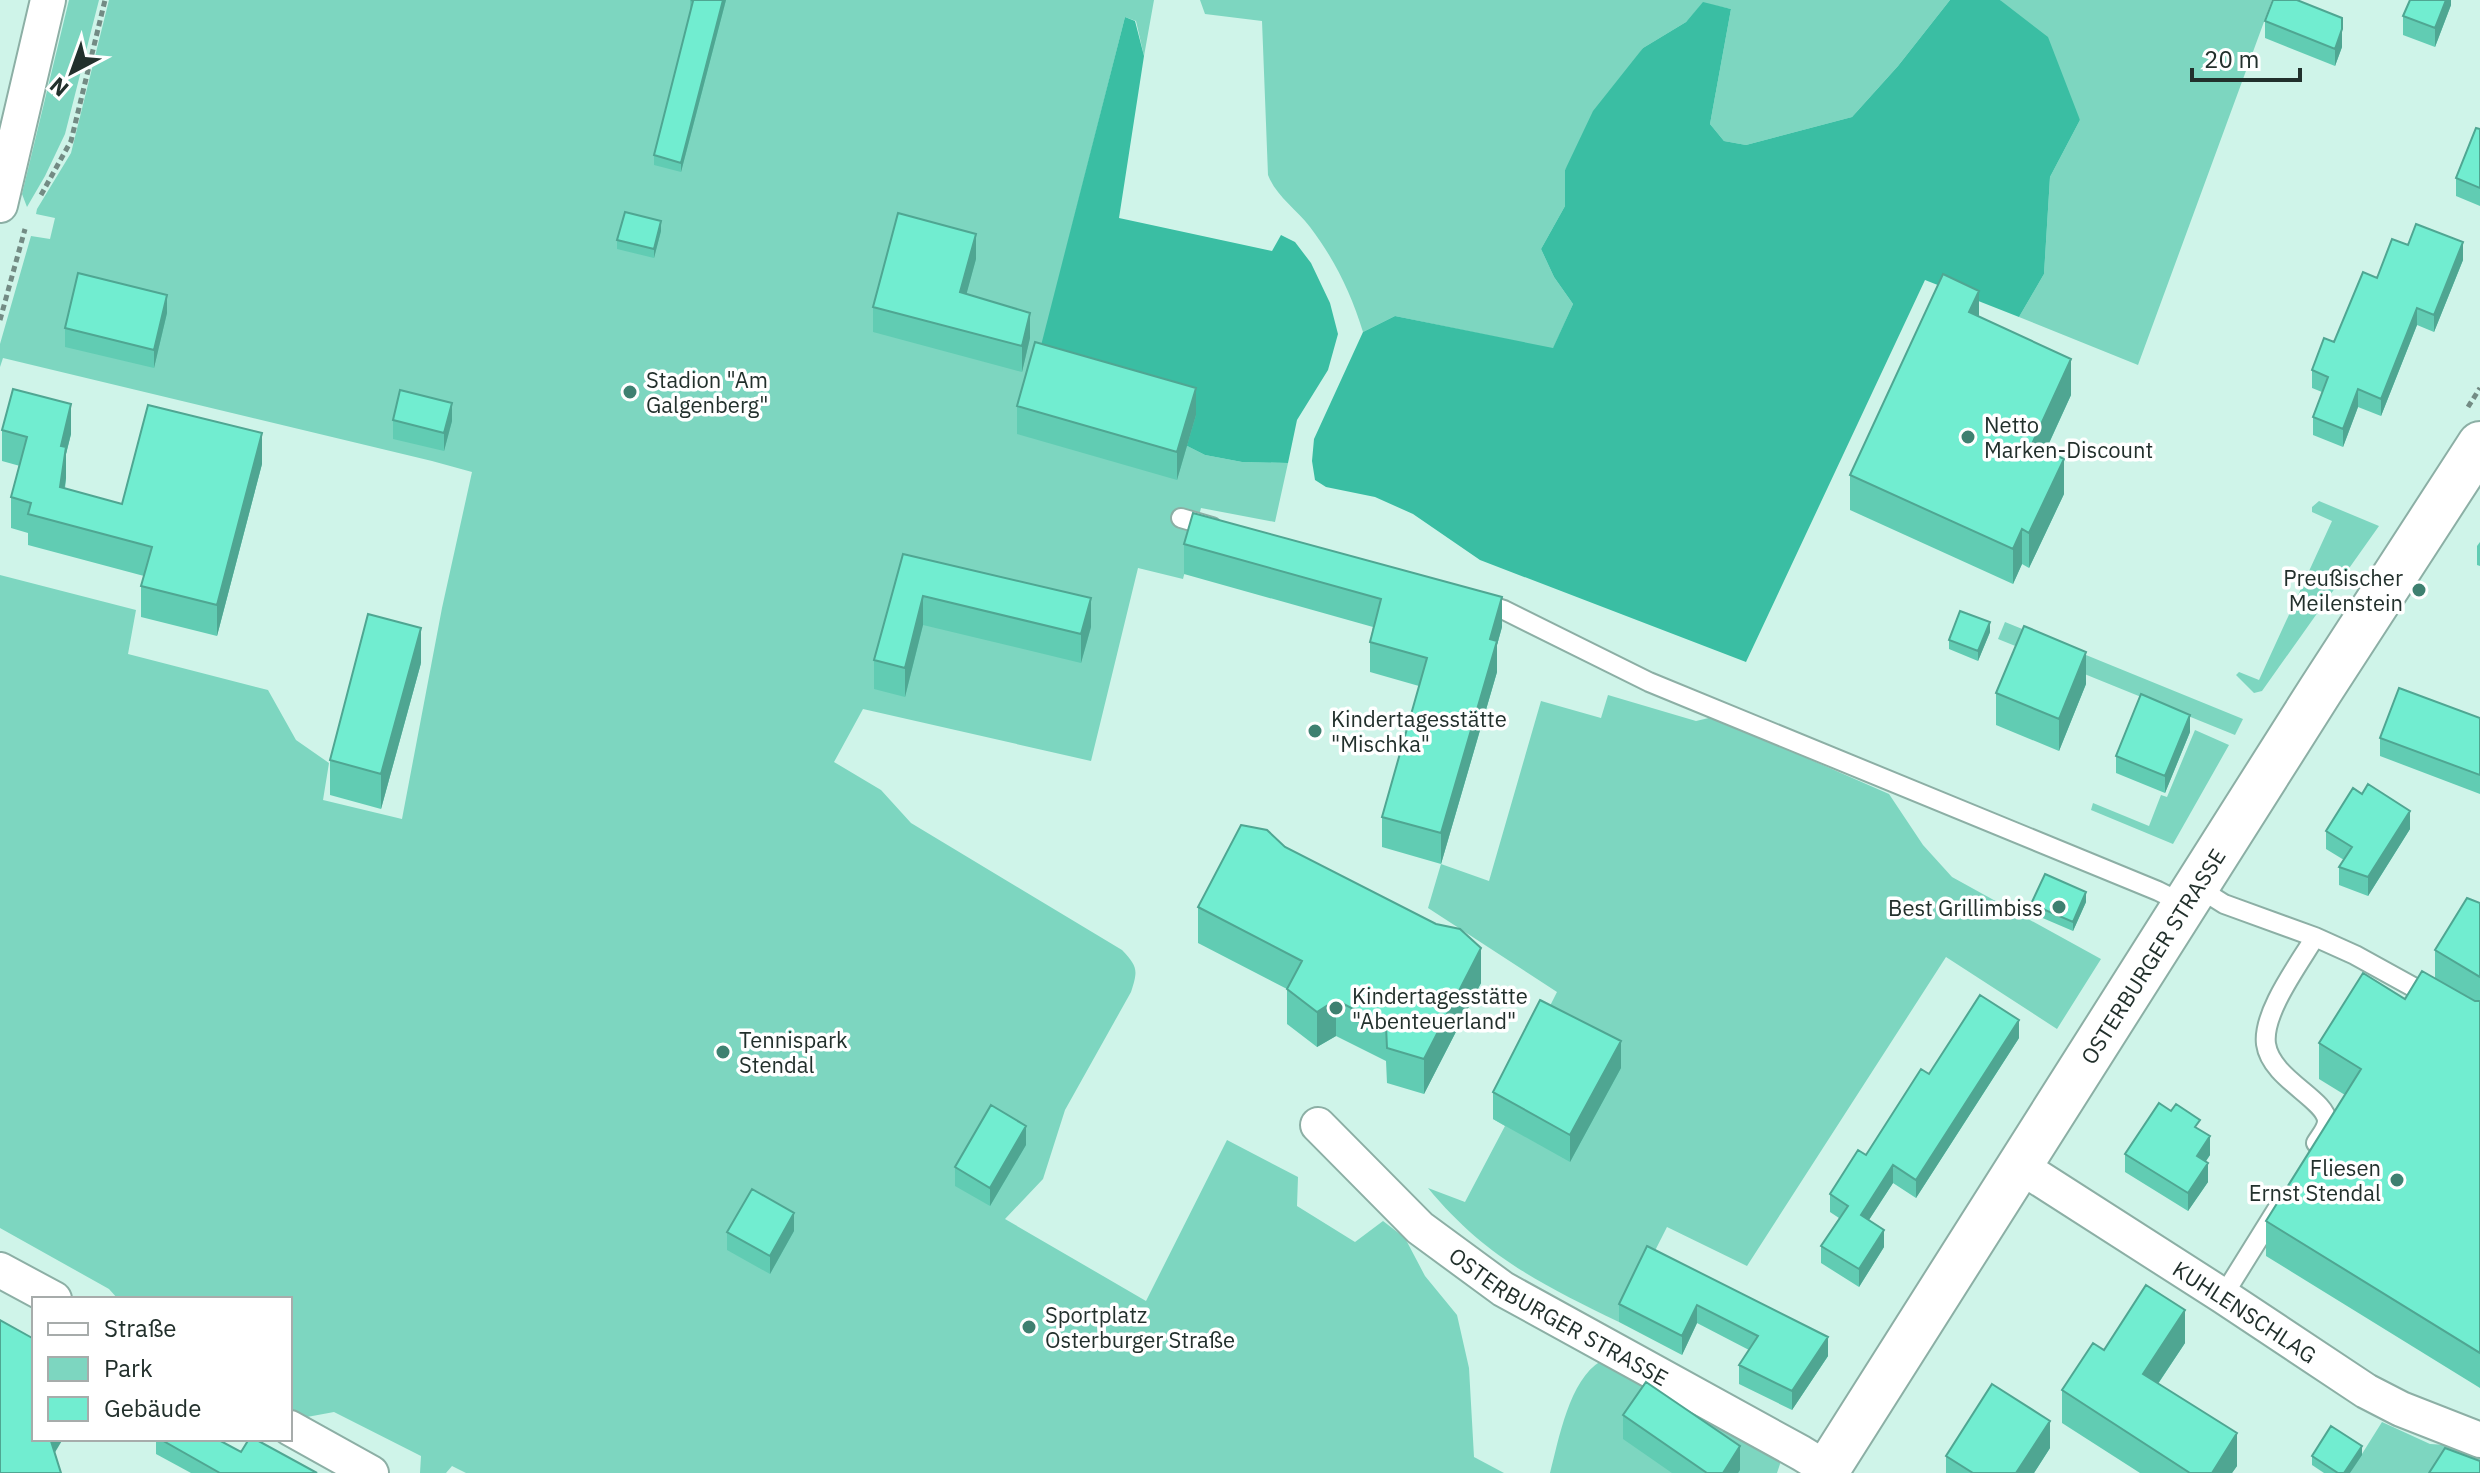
<svg xmlns="http://www.w3.org/2000/svg" width="2480" height="1473" font-family="'IBM Plex Sans',sans-serif">
<style>
.green{fill:#7dd6c0}
.forest{fill:#3abea3}
.lines{fill:none;stroke-linecap:round;stroke-linejoin:round}
.lane-casing{stroke:#8cafa5;stroke-width:22}
.street-casing{stroke:#8cafa5;stroke-width:38}
.secondary-casing{stroke:#8cafa5;stroke-width:48}
.path{stroke:#738b84;stroke-width:5;stroke-dasharray:6 4;stroke-linecap:butt}
.lane{stroke:#fff;stroke-width:18}
.street{stroke:#fff;stroke-width:34}
.secondary{stroke:#fff;stroke-width:44}
.wall{fill:#61ccb3}
.shaded-wall{fill:#4fa692}
.building{fill:#71edd0;stroke:#4fa692;stroke-width:2}
.poi-dot{fill:#3e8070;stroke:#fff;stroke-width:3}
.labels{text-anchor:middle;dominant-baseline:central;stroke-width:7;stroke-linejoin:round;paint-order:stroke}
.poi-label{font-size:22px;fill:#22302c;stroke:#fff;text-anchor:start}
.street-label{font-size:22px;fill:#22302c;stroke:#fff}
</style>
<rect width="100%" height="100%" fill="#cff4e9"/>
<path class="green" d="M69,0H99L65,134L45,176L27,207L22,194Z
M109,0H1154L1144,56L1136,21L1125,17L1036,369L1205,455L1242,462L1288,463L1275,522L1201,508L1183,579L1138,568L1091,761L863,709L834,762L881,790L911,823L1122,950C1138,967 1138,970 1131,992L1065,1110L1043,1179L1005,1219L1146,1301L1227,1140L1298,1177L1297,1206L1355,1242L1383,1221L1405,1238L1425,1276L1457,1315L1469,1368L1474,1457L1504,1473H466L452,1466L446,1473H420L421,1456L334,1412L307,1417L290,1411V1299H118L109,1289L0,1228V575L136,610L128,654L268,690L296,740L329,763L323,800L402,819L442,608L472,472L432,461L3,358L0,367V344L31,236L50,239L55,218L36,214L37,209L71,153Z
M1200,0H1950L1898,66L1852,117L1746,145L1724,141L1710,124L1731,9L1703,3L1686,22L1643,48L1565,170V206L1541,249L1554,277L1573,304L1553,349L1395,316L1363,332C1351,293 1335,260 1310,227C1296,209 1276,196 1268,175L1262,21L1205,14Z
M2000,0H2272L2138,365L2019,317L2044,274L2050,177L2080,120Z
M2319,501L2379,526L2262,691L2254,693L2236,675L2239,672L2259,680L2332,521L2312,512V507Z
M2005,622L2243,719L2235,735L1998,639Z
M1608,695L1696,721L1713,717L1889,794L1923,845L1952,877L2101,959L2057,1029L1946,957L1747,1266L1667,1227L1619,1322C1541,1284 1485,1257 1428,1188L1465,1202L1505,1126L1493,1119L1557,992L1428,908L1441,864L1489,881L1541,701L1601,718Z
M2195,730L2229,745L2173,844L2091,810L2093,803L2149,826L2161,795L2167,797Z
M1601,1361L1782,1458L1777,1473H1550C1559,1439 1569,1380 1601,1361Z
M2382,1422L2430,1444L2447,1445L2480,1457V1468L2446,1473H2350Z"/>
<path class="forest" d="M1950,0H2000L2048,37L2080,120L2050,177L2044,274L2019,317L1925,280L1746,662L1480,560L1413,514L1375,497L1326,487L1315,480L1312,461L1314,439L1363,332L1395,316L1553,348L1573,304L1554,277L1541,249L1565,206V170L1593,111L1643,48L1686,22L1703,2L1731,9L1710,124L1724,141L1746,145L1852,117L1898,66Z
M1125,17L1135,21L1144,56L1119,218L1272,251L1281,235L1295,242L1311,263L1330,303L1338,334L1328,370L1297,420L1288,463L1242,462L1205,455L1035,369Z"/>
<g class="lines">
<g class="lane-casing">
<path id="lane" d="M1181,518L1212,527
M1479,602L1504,610L1649,682L2158,891L2186,905
M2197,887L2224,904L2315,937L2355,955L2433,998
M2315,937C2299,964 2262,1013 2266,1044C2271,1079 2326,1099 2327,1121C2327,1129 2320,1136 2316,1143
M2223,1296L2279,1206"/>
</g>
<g class="street-casing">
<g id="street">
<path d="M0,205L48,0"/>
<path id="s1" d="M1318,1125L1420,1228L1503,1289L1801,1453L1827,1469"/>
<path id="s2" d="M2020,1166L2223,1296L2366,1391L2401,1409L2480,1440"/>
<path d="M0,1270L54,1299"/>
<path d="M290,1428L371,1473"/>
</g>
</g>
<g class="secondary-casing">
<g id="secondary">
<path id="s3" d="M1825,1473L2320,691L2480,444"/>
</g>
</g>
<path class="path" d="M41,195L71,141L105,0
M0,320L25,229
M2468,407L2480,388"/>
<use href="#lane" class="lane"/>
<use href="#street" class="street"/>
<use href="#secondary" class="secondary"/>
</g>
<path class="wall" d="M690,0H726L681,172L654,165V155L691,9H690Z
M2451,0V5L2435,47L2403,35V16Z
M2265,21L2342,47L2335,66L2265,38Z
M2480,129V206L2456,196V178Z
M661,231L654,258L617,249V240Z
M2408,245L2463,260L2434,332L2417,325L2381,416L2358,407L2343,447L2313,435V417L2322,392L2312,388V370Z
M976,259L966,294L1030,338L1022,372L873,332V307Z
M167,313L154,368L65,347V328Z
M1979,316L2071,395L2046,450L2064,494L2029,568L2022,564L2013,584L1850,510V475Z
M1017,406L1196,415L1177,480L1017,434Z
M393,420L452,421L444,451L393,439Z
M2,430L71,434L66,454V478L65,489L122,504L262,464L217,636L141,617V586L144,576L28,545V533L11,528V497L20,466L2,461Z
M2480,542V566L2477,565V546Z
M1184,544L1502,627L1497,645V672L1441,864L1382,847V817L1419,686L1370,672V642L1373,627L1184,574Z
M903,554L1091,627L1081,663L923,625L905,697L874,689V660Z
M1990,632L1978,661L1949,649V640Z
M421,663L381,809L330,795V760Z
M2086,684L2059,751L1996,725V693Z
M2480,718V794L2380,756V738Z
M2190,732L2165,793L2116,773V756Z
M2410,829L2368,896L2339,885V867L2344,860L2326,849V831Z
M1285,847L1481,983L1424,1094L1387,1083L1386,1061L1336,1036L1317,1047L1287,1024V989L1198,943V907Z
M2086,902L2073,931L2031,913V904Z
M2480,903V1388L2266,1256V1221L2345,1095L2319,1079V1043L2405,999L2435,978V950Z
M2019,1038L1916,1198L1893,1183L1869,1220L1884,1247L1859,1287L1821,1263V1246L1839,1218L1830,1212V1194L1866,1155L1929,1074Z
M1621,1068L1570,1162L1493,1119V1092Z
M2200,1130L2210,1155L2206,1161L2208,1182L2188,1211L2125,1172V1154Z
M1026,1145L990,1206L955,1186V1167Z
M794,1231L770,1274L727,1250V1232Z
M1647,1246L1828,1356L1792,1410L1739,1384V1365L1749,1350L1697,1323L1682,1355L1619,1322V1304Z
M2185,1343L2158,1384L2237,1466L2232,1473H2140L2062,1423V1390L2104,1350Z
M1623,1415L1740,1470L1738,1473H1672L1623,1439Z
M156,1439H217L241,1452L317,1473H191L156,1454Z
M2050,1448L2034,1473H1946V1456Z
M2362,1455L2350,1473H2324L2312,1465V1456Z"/>
<path class="shaded-wall" d="M723,0H726L681,172V163Z
M2446,0H2451V5L2435,47V28Z
M2342,29V47L2335,66V49Z
M661,221V231L654,258V249Z
M976,234V259L960,318V292Z
M2463,242V260L2434,332V315Z
M1979,291V326L1969,312Z
M167,295V313L154,368V350Z
M2417,308V325L2381,416V399Z
M1030,313V338L1022,372V346Z
M2071,359V395L2032,480V444Z
M1196,388V415L1177,480V452Z
M2358,389V407L2343,447V429Z
M452,403V421L444,451V433Z
M71,404V434L66,454V478L60,518L61,446Z
M262,433V464L217,636V605Z
M2064,459V494L2029,568V533Z
M2022,529V564L2013,584V549Z
M923,596V625L905,697V668Z
M1502,597V627L1497,645V672L1441,864V833L1490,639Z
M1091,598V627L1081,663V634Z
M1990,622V632L1978,661V651Z
M421,628V663L381,809V774Z
M2086,652V684L2059,751V719Z
M2190,715V732L2165,793V776Z
M2410,811V829L2368,896V877Z
M2086,892V902L2073,931V922Z
M1481,948V983L1424,1094V1059Z
M1336,1000V1036L1317,1047V1012Z
M2019,1020V1038L1916,1198V1180Z
M1621,1041V1068L1570,1162V1135Z
M1026,1126V1145L990,1206V1188Z
M2210,1136V1155L2197,1174V1156Z
M2208,1163V1182L2188,1211V1193Z
M1893,1165V1183L1861,1232V1215Z
M794,1213V1231L770,1274V1256Z
M1884,1230V1247L1859,1287V1269Z
M1697,1305V1323L1682,1355V1336Z
M2185,1310V1343L2143,1406V1374Z
M1828,1337V1356L1792,1410V1391Z
M2050,1421V1448L2034,1473H2016Z
M2237,1433V1466L2232,1473H2212Z
M52,1439H63L51,1459V1441Z
M1740,1446V1470L1738,1473H1723Z
M2362,1446V1455L2350,1473H2344Z"/>
<path class="building" d="M691,0H723L681,163L654,155L693,1Z
M2273,0H2297L2342,18V29L2335,49L2265,21Z
M2410,0H2446L2435,28L2403,16Z
M2476,128L2480,129V188L2456,178Z
M625,212L661,221L654,249L617,240Z
M898,213L976,234L960,292L1030,313L1022,346L873,307Z
M2416,224L2463,242L2434,315L2417,308L2381,399L2358,389L2343,429L2313,417L2328,377L2312,370L2324,338L2334,342L2363,272L2377,278L2392,239L2408,245Z
M78,273L167,295L154,350L65,328Z
M1943,274L1979,291L1969,312L2071,359L2032,444L2064,459L2029,533L2022,529L2013,549L1850,475Z
M1035,342L1196,388L1177,452L1017,406Z
M13,389L71,404L61,446L66,447L60,487L122,504L148,405L262,433L217,605L141,586L152,547L28,514L31,503L11,497L27,437L2,430Z
M400,390L452,403L444,433L393,420Z
M1193,513L1502,597L1490,639L1497,641L1441,833L1382,817L1427,658L1370,642L1381,599L1184,544Z
M903,554L1091,598L1081,634L923,596L905,668L874,660Z
M1960,611L1990,622L1978,651L1949,640Z
M368,614L421,628L381,774L330,760Z
M2024,626L2086,652L2059,719L1996,693Z
M2399,688L2480,718V775L2380,738Z
M2141,694L2190,715L2165,776L2116,756Z
M2368,784L2410,811L2368,877L2339,867L2352,847L2326,831L2353,788L2362,794Z
M1241,825L1267,830L1285,847L1436,924L1460,929L1481,948L1424,1059L1387,1048L1386,1026L1336,1000L1317,1012L1287,989L1302,961L1198,907Z
M2045,874L2086,892L2073,922L2031,904Z
M2467,898L2480,903V977L2435,950Z
M2422,971L2475,1001H2480V1353L2266,1221L2361,1069L2319,1043L2363,973L2405,999Z
M1980,995L2019,1020L1916,1180L1893,1165L1861,1215L1884,1230L1859,1269L1821,1246L1848,1206L1830,1194L1858,1150L1866,1155L1921,1069L1929,1074Z
M1540,1000L1621,1041L1570,1135L1493,1092Z
M2159,1103L2171,1111L2176,1104L2200,1120L2195,1127L2210,1136L2197,1156L2208,1163L2188,1193L2125,1154Z
M991,1105L1026,1126L990,1188L955,1167Z
M752,1189L794,1213L770,1256L727,1232Z
M1647,1246L1828,1337L1792,1391L1739,1365L1758,1336L1697,1305L1682,1336L1619,1304Z
M2146,1285L2185,1310L2143,1374L2237,1433L2212,1473H2190L2062,1390L2093,1343L2104,1350Z
M0,1320L34,1339V1439H52L51,1441L61,1473H0Z
M1646,1382L1740,1446L1723,1473H1707L1623,1415Z
M1992,1384L2050,1421L2016,1473H1973L1946,1456Z
M2331,1426L2362,1446L2344,1473H2338L2312,1456Z
M160,1439H217L241,1452L249,1439H255L317,1473H220Z
M2445,1448L2480,1461V1473H2429Z"/>
<g class="poi-dot">
<circle cx="630" cy="392" r="8"/>
<circle cx="1968" cy="437" r="8"/>
<circle cx="2419" cy="590" r="8"/>
<circle cx="1315" cy="731" r="8"/>
<circle cx="2059" cy="907" r="8"/>
<circle cx="1336" cy="1008" r="8"/>
<circle cx="723" cy="1052" r="8"/>
<circle cx="2397" cy="1180" r="8"/>
<circle cx="1029" cy="1327" r="8"/>
</g>
<g class="labels">
<g class="poi-label">
<text x="646" y="379">Stadion "Am<tspan x="646" dy="25">Galgenberg"</tspan></text>
<text x="1984" y="424">Netto<tspan x="1984" dy="25">Marken-Discount</tspan></text>
<text x="2403" y="577" text-anchor="end">Preußischer<tspan x="2403" dy="25">Meilenstein</tspan></text>
<text x="1331" y="718">Kindertagesstätte<tspan x="1331" dy="25">"Mischka"</tspan></text>
<text x="2043" y="907" text-anchor="end">Best Grillimbiss</text>
<text x="1352" y="995">Kindertagesstätte<tspan x="1352" dy="25">"Abenteuerland"</tspan></text>
<text x="739" y="1039">Tennispark<tspan x="739" dy="25">Stendal</tspan></text>
<text x="2381" y="1167" text-anchor="end">Fliesen<tspan x="2381" dy="25">Ernst Stendal</tspan></text>
<text x="1045" y="1314">Sportplatz<tspan x="1045" dy="25">Osterburger Straße</tspan></text>
</g>
<g class="street-label">
<text stroke="none"><textPath href="#s3" startOffset="612">OSTERBURGER STRASSE</textPath></text>
<text stroke="none"><textPath href="#s2" startOffset="268">KUHLENSCHLAG</textPath></text>
<text stroke="none"><textPath href="#s1" startOffset="310">OSTERBURGER STRASSE</textPath></text>
</g>
</g>
<rect x="32" y="1297" width="260" height="144" fill="#ffffff" stroke="#a7acab" stroke-width="2"/>
<rect x="48" y="1323" width="40" height="12" fill="#ffffff" stroke="#a7acab" stroke-width="2"/>
<text x="104" y="1337" font-size="24" fill="#22302c">Straße</text>
<rect x="48" y="1357" width="40" height="24" fill="#7dd6c0" stroke="#a7acab" stroke-width="2"/>
<text x="104" y="1377" font-size="24" fill="#22302c">Park</text>
<rect x="48" y="1397" width="40" height="24" fill="#71edd0" stroke="#a7acab" stroke-width="2"/>
<text x="104" y="1417" font-size="24" fill="#22302c">Gebäude</text>
<g transform="translate(72 72) rotate(221)" stroke="#ffffff" stroke-width="6" paint-order="stroke">
<path d="M0-6L14 30L0 20L-14 30Z" fill="#22302c"/>
<text y="-12" font-size="22" font-weight="bold" text-anchor="middle" fill="#22302c">N</text>
</g>
<path d="M2192 68v12h108v-12" fill="none" stroke="#22302c" stroke-width="4"/>
<text x="2204" y="68" font-size="24" fill="#22302c" stroke="#ffffff" stroke-width="6" paint-order="stroke">20 m</text>
</svg>
